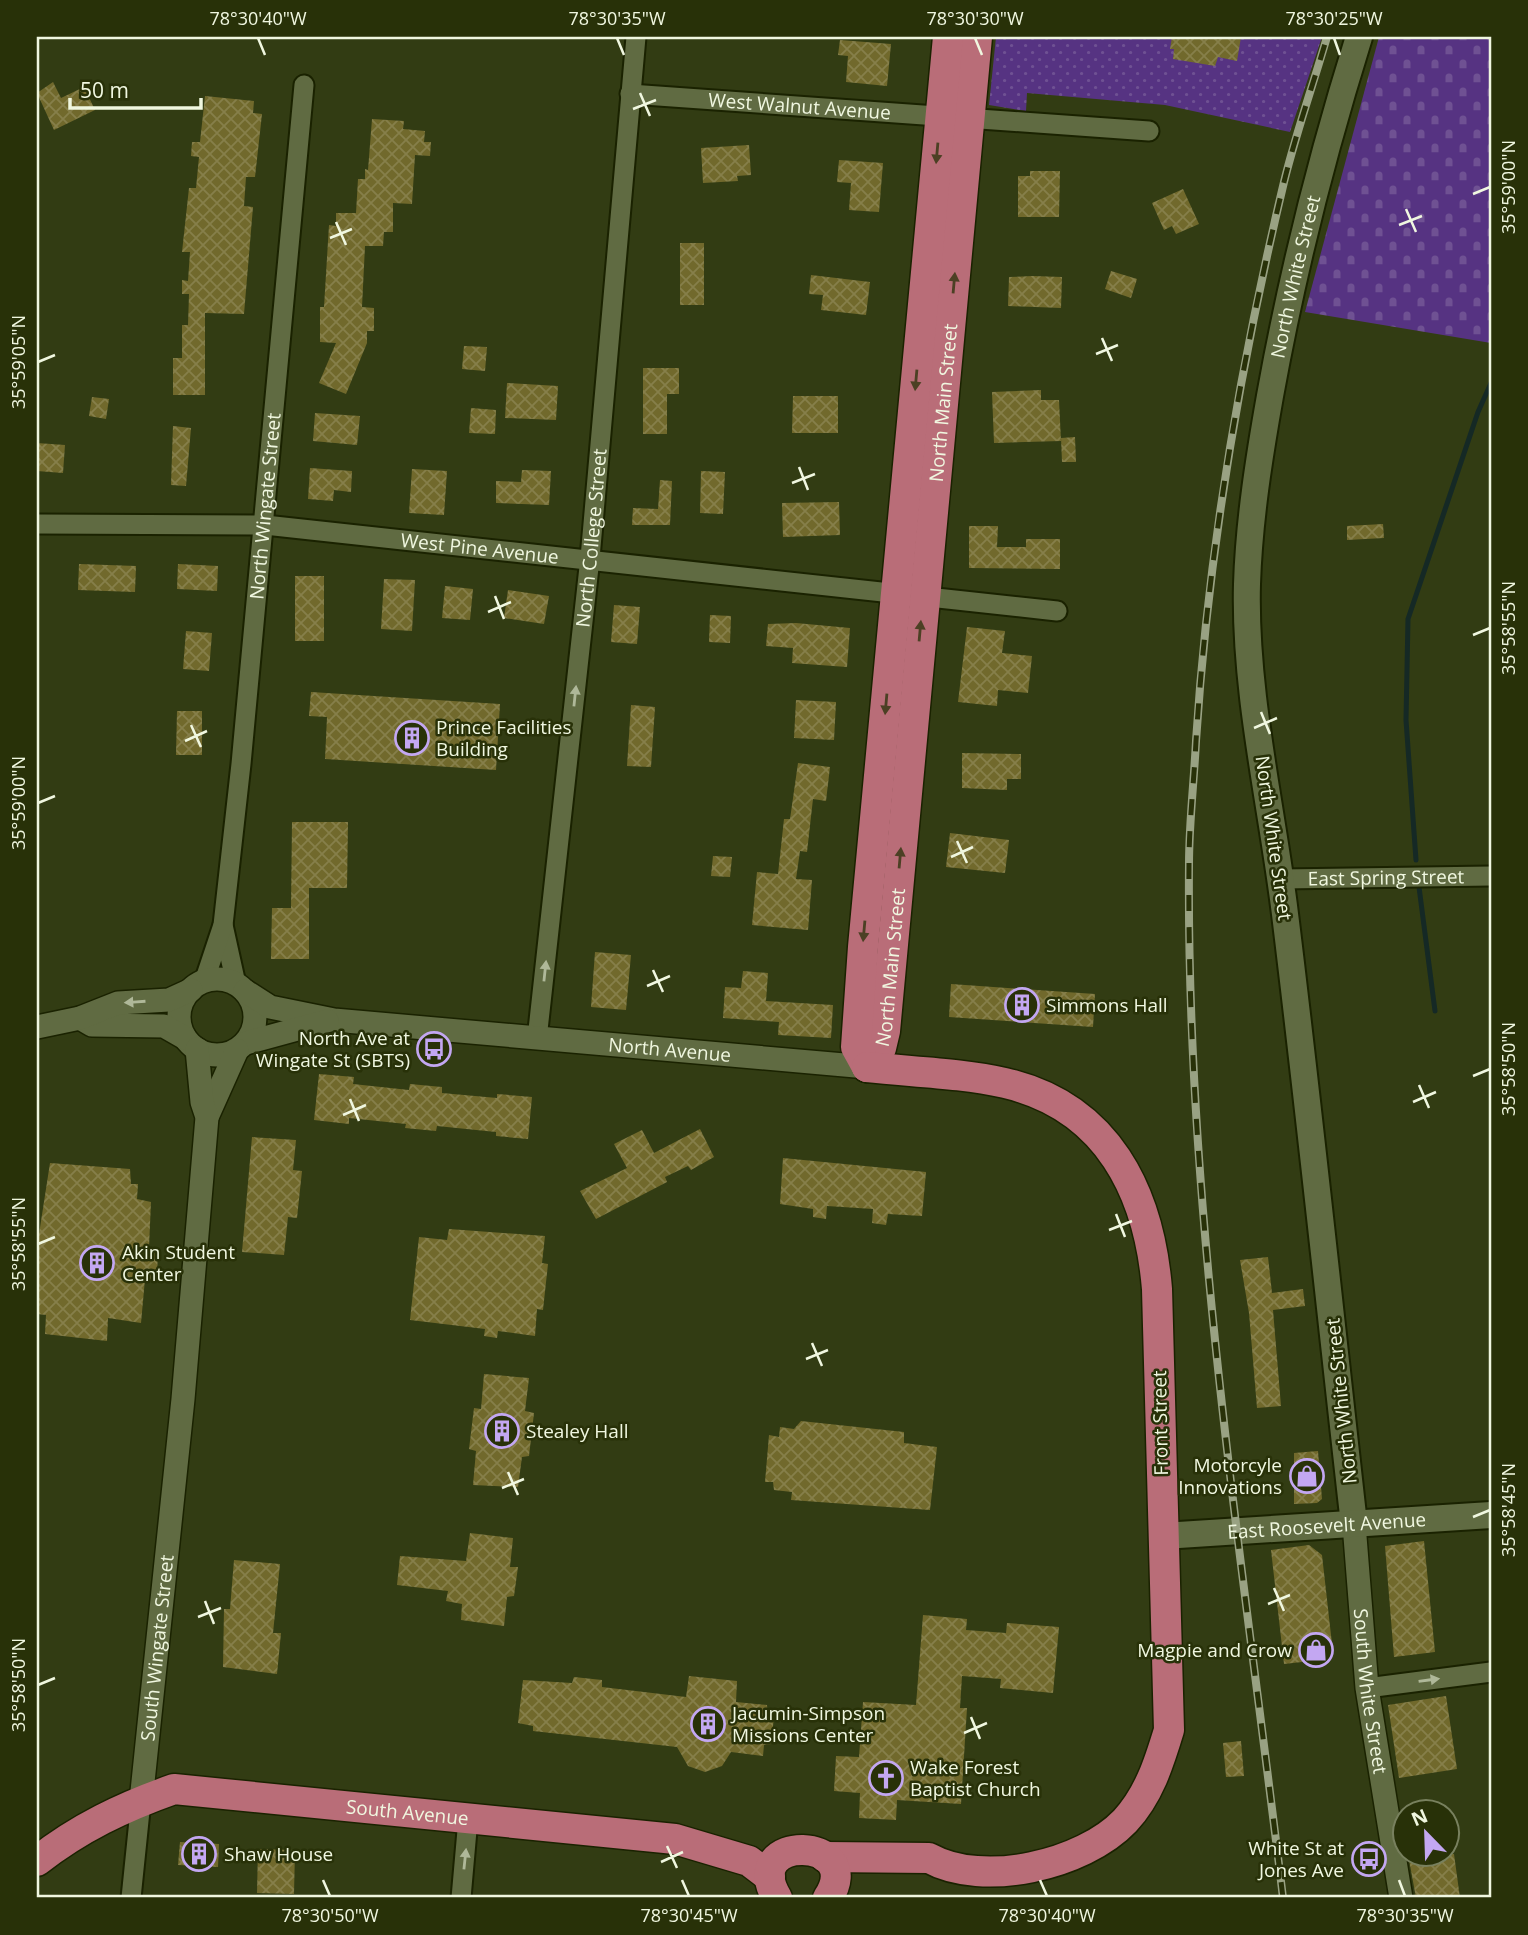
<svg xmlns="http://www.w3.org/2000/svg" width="1528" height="1935" font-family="'Open Sans',sans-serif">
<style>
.grass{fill:url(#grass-dots)}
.cemetery{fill:url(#cemetery-stones)}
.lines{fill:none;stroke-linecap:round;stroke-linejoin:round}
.stream{stroke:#152925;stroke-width:5}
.building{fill:url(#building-cross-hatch)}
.minor-casing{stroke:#1a2200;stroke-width:23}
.tertiary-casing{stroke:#1a2200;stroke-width:26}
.secondary-casing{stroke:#1a2200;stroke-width:30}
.primary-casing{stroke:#1a2200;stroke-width:33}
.minor{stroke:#606b42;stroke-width:19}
.tertiary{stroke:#606b42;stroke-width:23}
.secondary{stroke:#606b42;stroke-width:26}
.primary{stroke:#b96d78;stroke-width:30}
.rail-casing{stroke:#99a283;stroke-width:8}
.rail{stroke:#283108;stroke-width:5;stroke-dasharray:16;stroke-linecap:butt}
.oneway{fill:#4c4024}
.oneway2{fill:#afb899}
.ticks{fill:none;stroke:#f0f7e0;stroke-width:2.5}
.labels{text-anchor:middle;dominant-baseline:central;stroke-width:5;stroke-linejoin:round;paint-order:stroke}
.street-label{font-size:19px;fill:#f0f7e0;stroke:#283108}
.poi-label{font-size:19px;fill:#f0f7e0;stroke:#283108;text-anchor:start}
.neatline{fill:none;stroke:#f0f7e0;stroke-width:2.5}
.ticks-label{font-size:18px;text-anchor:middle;fill:#f0f7e0}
</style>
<defs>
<pattern id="grass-dots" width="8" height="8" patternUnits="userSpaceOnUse" patternTransform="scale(1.75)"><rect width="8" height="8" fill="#563382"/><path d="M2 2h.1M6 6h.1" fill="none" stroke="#6f5193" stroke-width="1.8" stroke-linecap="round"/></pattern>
<pattern id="cemetery-stones" width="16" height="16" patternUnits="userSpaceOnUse" patternTransform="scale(1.75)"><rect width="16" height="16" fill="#563382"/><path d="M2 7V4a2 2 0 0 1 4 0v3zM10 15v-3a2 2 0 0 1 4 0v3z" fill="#6f5193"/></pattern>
<pattern id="building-cross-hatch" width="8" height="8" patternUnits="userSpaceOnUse" patternTransform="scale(1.75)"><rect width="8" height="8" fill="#71692c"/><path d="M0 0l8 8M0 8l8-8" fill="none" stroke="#867f4a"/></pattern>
</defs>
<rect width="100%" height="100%" fill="#323c13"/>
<path class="grass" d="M996,37H1322L1290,132L1165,105L1027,93L1026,111L989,105Z"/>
<path class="cemetery" d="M1379,37H1491V343L1305,312Z"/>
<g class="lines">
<path class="stream" d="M1416,860L1406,720L1408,619L1478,412L1491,383
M1419,887L1435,1011"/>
</g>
<path class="building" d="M1172,37H1241L1237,61L1218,57L1215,66L1173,59L1174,49H1170Z
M840,40L891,44L887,86L846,82L848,56L838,55Z
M53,82L61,98L84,87L95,110L54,130L37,93Z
M205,96L254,101L253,113L262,114L255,177H246L244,206L253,207L244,314L205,313V395H173V358H182V325H188L189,294H182V280L188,281L190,252H182L189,188H196L199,157L191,156L192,142H200Z
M372,119L404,121L403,129L425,131L424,142H431L430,156L415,155L412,204L393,203V232H384L383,246H365L362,307L374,308V331H367V343L346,394L319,383L336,343L320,342V307H324L329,225L336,226V213H356L358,179H365V169L368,170Z
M749,145L751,175L737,176L738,181L703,183L701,148Z
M839,160L883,163L879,212L849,210L851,183L837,182Z
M1030,171H1060L1059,217H1018V176H1030Z
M1183,189L1199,224L1176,234L1172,226L1164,230L1152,203Z
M680,243H704V305H680Z
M1111,271L1137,279L1131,298L1105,289Z
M811,275L870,282L866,315L821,310L823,295L809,294Z
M1033,276L1062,277L1061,308L1008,306L1009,277Z
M464,346L487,347L485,371L462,369Z
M643,368H679V394H667V434H643Z
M507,383L558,386L556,420L505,418Z
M1041,390V400H1059L1061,441L994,443L992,392Z
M793,396H838V433H792Z
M92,397L109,399L106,419L89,416Z
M471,408L496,410L495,434L469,433Z
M315,413L360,416L357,445L313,441Z
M173,426L191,428L186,486L171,485Z
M1075,437L1076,462H1062L1061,438Z
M37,443L65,445L63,473L37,471Z
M310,468L352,471L351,492L334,490L333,501L308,499Z
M412,469L447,471L444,515L409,513Z
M522,470L551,471L549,505L496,503V481L521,482Z
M701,471L725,472L723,514L700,513Z
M660,480L672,481L670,525H632L633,508L658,509Z
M839,502L840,535L783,537L782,503Z
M1383,524L1384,538L1347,540V526Z
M969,526H998L997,547H1026V539H1060V569L969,568Z
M79,564L136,566L135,592L78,590Z
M178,564L218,566L217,591L177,589Z
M295,576H324V641H295Z
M384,579L415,580L412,631L381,629Z
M445,586L473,589L470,620L442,618Z
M508,590L549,596L544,624L504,618Z
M614,605L640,607L637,644L611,642Z
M710,615L731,616L730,643L709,642Z
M796,623L850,628L847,667L792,663L793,648L766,646L768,624Z
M967,627L1005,631L1002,653L1032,656L1028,693L998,690L997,706L958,702Z
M186,631L212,633L209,671L183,669Z
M311,692L500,704L496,770L325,759L327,717L309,716Z
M796,700L836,702L834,740L794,738Z
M631,705L655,707L651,767L627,766Z
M177,711H202V755H176Z
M962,753L1021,754V779H1007V790L962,788Z
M798,763L830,767L826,801L813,799L807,852L800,851L796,879L812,880L808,930L752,925L757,872L778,874L784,819H790Z
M292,822H348L347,888H309V959H271L272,908H291Z
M950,833L1009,840L1005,873L946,867Z
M713,856L732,857L730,877L711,876Z
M595,952L631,955L626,1010L591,1007Z
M743,971L768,973L766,1001L833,1005L831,1038L778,1035L779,1022L723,1018L725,987L741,988Z
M951,984L1095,994L1093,1027L949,1017Z
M319,1074L354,1077L353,1084L409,1090L410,1084L442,1087V1093L497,1098V1094L532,1097L528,1139L496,1136V1132L437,1126L436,1131L405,1128L406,1124L349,1118V1124L314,1120Z
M700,1129L714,1157L691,1170L688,1166L665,1177L667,1182L596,1219L580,1191L627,1168L614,1144L642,1130L654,1153Z
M252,1137L296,1140L293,1170L302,1171L297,1218L288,1217L284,1255L242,1252Z
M783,1158L926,1172L922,1216L888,1214L886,1225L872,1223L873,1209L827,1206L826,1219L813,1217V1209L780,1204Z
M50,1163L130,1169L131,1184H138L137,1199L151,1202L149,1247H158L157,1280L145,1279L141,1323L108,1318L107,1341L45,1334L46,1315L37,1314V1247Z
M449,1229L545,1236L542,1263L548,1264L543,1310L537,1309L535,1336L498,1331L497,1338L484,1336L485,1329L410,1320L419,1237L447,1240Z
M1268,1257L1272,1293L1303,1289L1305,1306L1273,1310L1281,1406L1257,1408L1249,1313L1240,1260Z
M484,1374L529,1378L525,1411L534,1413L529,1456L522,1457L518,1487L473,1485L476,1451L469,1449L474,1408L481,1409Z
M801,1421L904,1432V1443L937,1447L930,1510L791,1500L792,1492L774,1490L773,1482H765L769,1435L779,1437L780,1427L794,1429Z
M1318,1451L1322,1499L1317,1503L1294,1504V1453Z
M470,1533L513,1538L510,1567H518L514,1596L507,1597L504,1626L461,1620L462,1604L446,1601L448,1591L397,1585L400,1556L466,1561Z
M1424,1541L1435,1652L1394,1657L1385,1546Z
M1309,1545L1322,1555L1332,1644L1326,1656L1320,1660L1284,1664L1271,1550Z
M234,1560L280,1564L273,1633H281L277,1674L223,1667L224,1609H230Z
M923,1615L967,1619L966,1630L1006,1633L1007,1623L1059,1627L1053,1693L1000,1688L1001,1679L962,1676L960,1708H967L961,1804L897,1800L896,1820L859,1818L860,1793L834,1791L836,1756L859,1757L863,1702L916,1705Z
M689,1676L737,1681L736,1702L767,1705L768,1717H774L771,1744L764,1745L763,1756L731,1752L722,1766L705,1772L688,1766L677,1747L533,1731V1726L518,1723L523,1680L572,1683L574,1677L602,1680V1687L686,1697Z
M1446,1696L1457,1769L1399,1778L1388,1705Z
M1241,1741L1244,1776L1226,1777L1223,1743Z
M180,1842L219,1844L218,1867L178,1865Z
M258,1849L295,1850L294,1894L257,1893Z
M1408,1854H1454L1460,1898H1416Z"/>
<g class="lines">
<g class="minor-casing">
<g id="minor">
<path id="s1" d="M630,94L1149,131"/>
<path id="s2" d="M37,524L265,525L1057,611"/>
<path id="s3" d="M1281,879L1491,876"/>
<path d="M223,925L236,984"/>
<path id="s4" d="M204,982L223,925L241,764L304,85"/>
<path id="s5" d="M537,1039L590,558L636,37"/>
<path d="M1367,1688L1491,1672"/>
<path d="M131,1898L141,1801"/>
<path d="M461,1898L468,1819"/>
</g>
</g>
<g class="tertiary-casing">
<g id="tertiary">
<circle cx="217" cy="1017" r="38"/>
<path id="s6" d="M245,991L270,1007L334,1020L867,1067"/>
<path d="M80,1018L92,1025L164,1026L185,1038"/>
<path d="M37,1027L80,1018L118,1003L169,1000L191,990"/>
<path d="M246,1043L327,1021"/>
<path d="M207,1117L237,1050"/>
<path id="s7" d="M1354,1524L1367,1688L1401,1898"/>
<path id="s8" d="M141,1801L183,1399L207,1117L202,1102L197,1049"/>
</g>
</g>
<g class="secondary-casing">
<g id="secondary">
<path id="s9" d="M1354,1524C1331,1321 1310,1117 1285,914C1272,807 1244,692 1247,584C1249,521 1259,458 1270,396C1292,274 1322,155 1359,37"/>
<path id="s10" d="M1163,1536L1491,1515"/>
</g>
</g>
<g class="primary-casing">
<g id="primary">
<path id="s11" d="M867,1067L881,1048L885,1031L977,37"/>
<path d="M867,1067L856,1047L863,947L948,37"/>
<path d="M825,1857L929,1858C983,1888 1083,1865 1125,1821C1149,1795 1159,1763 1169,1730L1157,1289C1149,1192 1108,1107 1005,1083C961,1073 912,1072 867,1067"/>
<path id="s12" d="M37,1861C79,1828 123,1807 174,1789L675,1839L749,1861L770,1877"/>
<path d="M777,1898C738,1832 868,1836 828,1898"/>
</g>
</g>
<use href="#minor" class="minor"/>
<use href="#tertiary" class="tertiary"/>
<use href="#secondary" class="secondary"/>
<use href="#primary" class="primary"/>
<g class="rail-casing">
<path id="rail" d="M1283,1898C1242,1555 1186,1211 1189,864C1189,823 1194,782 1196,741C1208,552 1240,366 1284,182C1296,133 1313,85 1327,37"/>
</g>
<use href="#rail" class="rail"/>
</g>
<defs><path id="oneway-solid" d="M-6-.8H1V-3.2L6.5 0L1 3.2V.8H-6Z" transform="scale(1.75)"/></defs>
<g class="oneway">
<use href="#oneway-solid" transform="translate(937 153) rotate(95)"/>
<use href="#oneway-solid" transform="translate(954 283) rotate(-85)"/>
<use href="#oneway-solid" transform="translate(916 380) rotate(95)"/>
<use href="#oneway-solid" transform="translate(920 631) rotate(-85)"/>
<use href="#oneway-solid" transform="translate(886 704) rotate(95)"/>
<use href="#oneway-solid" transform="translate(900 858) rotate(-85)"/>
<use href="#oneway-solid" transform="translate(864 931) rotate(95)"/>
</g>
<g class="oneway2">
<use href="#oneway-solid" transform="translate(575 696) rotate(-84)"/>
<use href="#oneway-solid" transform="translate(545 971) rotate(-84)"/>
<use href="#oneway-solid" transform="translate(135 1002) rotate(176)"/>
<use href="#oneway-solid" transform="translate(1429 1680) rotate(-8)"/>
<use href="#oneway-solid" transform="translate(465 1859) rotate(-84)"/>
</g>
<path class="ticks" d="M258,38L265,55M617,38L624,55M975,38L982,55M1334,38L1340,55M640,93L650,116M633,109L656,100M1473,194L1490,187M1406,209L1416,232M336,222L346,245M1399,225L1422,216M330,238L352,229M1102,338L1112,361M1096,354L1118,345M38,362L55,355M799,467L808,490M792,483L815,474M495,596L504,619M488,612L511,602M1473,635L1490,628M1261,712L1270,734M191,725L201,747M1254,728L1277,718M185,741L207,731M38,803L55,796M957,841L967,863M951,857L973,847M653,970L663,992M647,986L670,976M1473,1076L1490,1069M1419,1085L1429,1108M350,1099L359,1121M1413,1102L1436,1092M343,1115L366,1105M1116,1214L1125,1237M1109,1230L1132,1221M38,1244L55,1237M812,1343L822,1366M806,1359L828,1350M508,1472L518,1495M502,1488L524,1479M1473,1517L1490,1510M1274,1588L1284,1611M205,1601L214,1624M1268,1604L1290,1595M198,1617L221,1608M38,1685L55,1678M971,1717L980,1739M964,1733L987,1723M667,1846L677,1868M661,1862L683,1852M323,1880L330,1896M682,1880L689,1896M1040,1880L1047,1896M1399,1880L1405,1896"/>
<defs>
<g id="building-ring" transform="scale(1.75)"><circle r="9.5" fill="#283108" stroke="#c3a7f2" stroke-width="1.5"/><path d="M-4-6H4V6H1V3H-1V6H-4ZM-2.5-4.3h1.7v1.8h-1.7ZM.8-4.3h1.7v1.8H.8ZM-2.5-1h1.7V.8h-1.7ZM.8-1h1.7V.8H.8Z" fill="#c3a7f2"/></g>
<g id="bus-ring" transform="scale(1.75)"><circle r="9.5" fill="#283108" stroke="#c3a7f2" stroke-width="1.5"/><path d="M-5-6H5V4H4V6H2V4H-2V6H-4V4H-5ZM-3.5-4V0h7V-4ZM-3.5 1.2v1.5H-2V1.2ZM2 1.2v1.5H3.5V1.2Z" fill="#c3a7f2"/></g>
<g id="shop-ring" transform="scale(1.75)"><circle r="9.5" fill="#283108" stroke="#c3a7f2" stroke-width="1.5"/><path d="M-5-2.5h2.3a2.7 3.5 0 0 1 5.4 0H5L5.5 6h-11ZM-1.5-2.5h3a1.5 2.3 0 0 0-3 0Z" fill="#c3a7f2"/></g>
<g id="church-ring" transform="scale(1.75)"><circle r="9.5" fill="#283108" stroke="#c3a7f2" stroke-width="1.5"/><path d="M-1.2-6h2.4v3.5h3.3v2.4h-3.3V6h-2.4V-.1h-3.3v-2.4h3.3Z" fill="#c3a7f2"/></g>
</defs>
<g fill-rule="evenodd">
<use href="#building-ring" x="412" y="738"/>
<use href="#building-ring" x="1022" y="1005"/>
<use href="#bus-ring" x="434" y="1049"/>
<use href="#building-ring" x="97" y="1263"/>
<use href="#building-ring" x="502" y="1431"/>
<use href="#shop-ring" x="1307" y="1476"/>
<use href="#shop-ring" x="1316" y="1650"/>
<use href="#building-ring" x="708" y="1724"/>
<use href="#church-ring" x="886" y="1778"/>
<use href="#building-ring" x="199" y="1854"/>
<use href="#bus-ring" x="1369" y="1859"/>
</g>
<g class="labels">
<g class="street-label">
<text stroke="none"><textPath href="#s1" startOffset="170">West Walnut Avenue</textPath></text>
<text stroke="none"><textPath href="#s9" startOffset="1258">North White Street</textPath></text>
<text stroke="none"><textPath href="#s11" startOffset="672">North Main Street</textPath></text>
<text stroke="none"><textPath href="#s4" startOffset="481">North Wingate Street</textPath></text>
<text stroke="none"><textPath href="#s5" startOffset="504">North College Street</textPath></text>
<text stroke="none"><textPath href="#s2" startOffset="444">West Pine Avenue</textPath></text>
<text transform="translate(1274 838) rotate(82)">North White Street</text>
<text stroke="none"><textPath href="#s3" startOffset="105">East Spring Street</textPath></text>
<text stroke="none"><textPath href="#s11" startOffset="105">North Main Street</textPath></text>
<text stroke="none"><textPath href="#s6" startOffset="432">North Avenue</textPath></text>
<text transform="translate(1341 1401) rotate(-96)">North White Street</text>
<text transform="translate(1160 1423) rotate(-91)">Front Street</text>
<text stroke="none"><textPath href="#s10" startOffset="164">East Roosevelt Avenue</textPath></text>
<text stroke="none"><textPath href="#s8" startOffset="154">South Wingate Street</textPath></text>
<text stroke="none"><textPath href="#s7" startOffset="168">South White Street</textPath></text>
<text stroke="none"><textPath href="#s12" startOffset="390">South Avenue</textPath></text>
</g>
<g class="poi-label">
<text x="436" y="727">Prince Facilities<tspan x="436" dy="22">Building</tspan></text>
<text x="1046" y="1005">Simmons Hall</text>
<text x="410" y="1038" text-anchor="end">North Ave at<tspan x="410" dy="22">Wingate St (SBTS)</tspan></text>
<text x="122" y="1252">Akin Student<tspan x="122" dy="22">Center</tspan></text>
<text x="526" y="1431">Stealey Hall</text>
<text x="1282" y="1465" text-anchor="end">Motorcyle<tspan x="1282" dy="22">Innovations</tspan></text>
<text x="1292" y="1650" text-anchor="end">Magpie and Crow</text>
<text x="732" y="1713">Jacumin-Simpson<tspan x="732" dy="22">Missions Center</tspan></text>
<text x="910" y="1767">Wake Forest<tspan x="910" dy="22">Baptist Church</tspan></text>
<text x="1344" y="1848" text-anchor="end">White St at<tspan x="1344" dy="22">Jones Ave</tspan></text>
<text x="224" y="1854">Shaw House</text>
</g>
</g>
<rect width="1528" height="1935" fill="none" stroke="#283108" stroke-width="77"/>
<g transform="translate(1426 1833) rotate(337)"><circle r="33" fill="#283108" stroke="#78805e" stroke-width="2"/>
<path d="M0-5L12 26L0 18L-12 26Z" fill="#c3a7f2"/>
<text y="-10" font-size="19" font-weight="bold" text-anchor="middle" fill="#f0f7e0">N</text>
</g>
<path d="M70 98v10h131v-10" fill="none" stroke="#f0f7e0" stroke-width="3.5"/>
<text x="80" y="98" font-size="21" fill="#f0f7e0" stroke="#283108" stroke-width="5" paint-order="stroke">50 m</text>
<rect x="38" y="38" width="1452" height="1858" class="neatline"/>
<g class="ticks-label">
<text x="258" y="25">78°30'40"W</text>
<text x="617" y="25">78°30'35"W</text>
<text x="975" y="25">78°30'30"W</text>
<text x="1334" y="25">78°30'25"W</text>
<text transform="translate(1509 187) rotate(-90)" y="6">35°59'00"N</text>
<text transform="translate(19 362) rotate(-90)" y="6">35°59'05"N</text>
<text transform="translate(1509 628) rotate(-90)" y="6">35°58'55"N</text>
<text transform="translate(19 803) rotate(-90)" y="6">35°59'00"N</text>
<text transform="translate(1509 1069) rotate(-90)" y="6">35°58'50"N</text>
<text transform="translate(19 1244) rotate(-90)" y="6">35°58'55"N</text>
<text transform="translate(1509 1510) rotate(-90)" y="6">35°58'45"N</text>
<text transform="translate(19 1685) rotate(-90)" y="6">35°58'50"N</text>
<text x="330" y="1922">78°30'50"W</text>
<text x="689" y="1922">78°30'45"W</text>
<text x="1047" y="1922">78°30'40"W</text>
<text x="1405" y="1922">78°30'35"W</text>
</g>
</svg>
